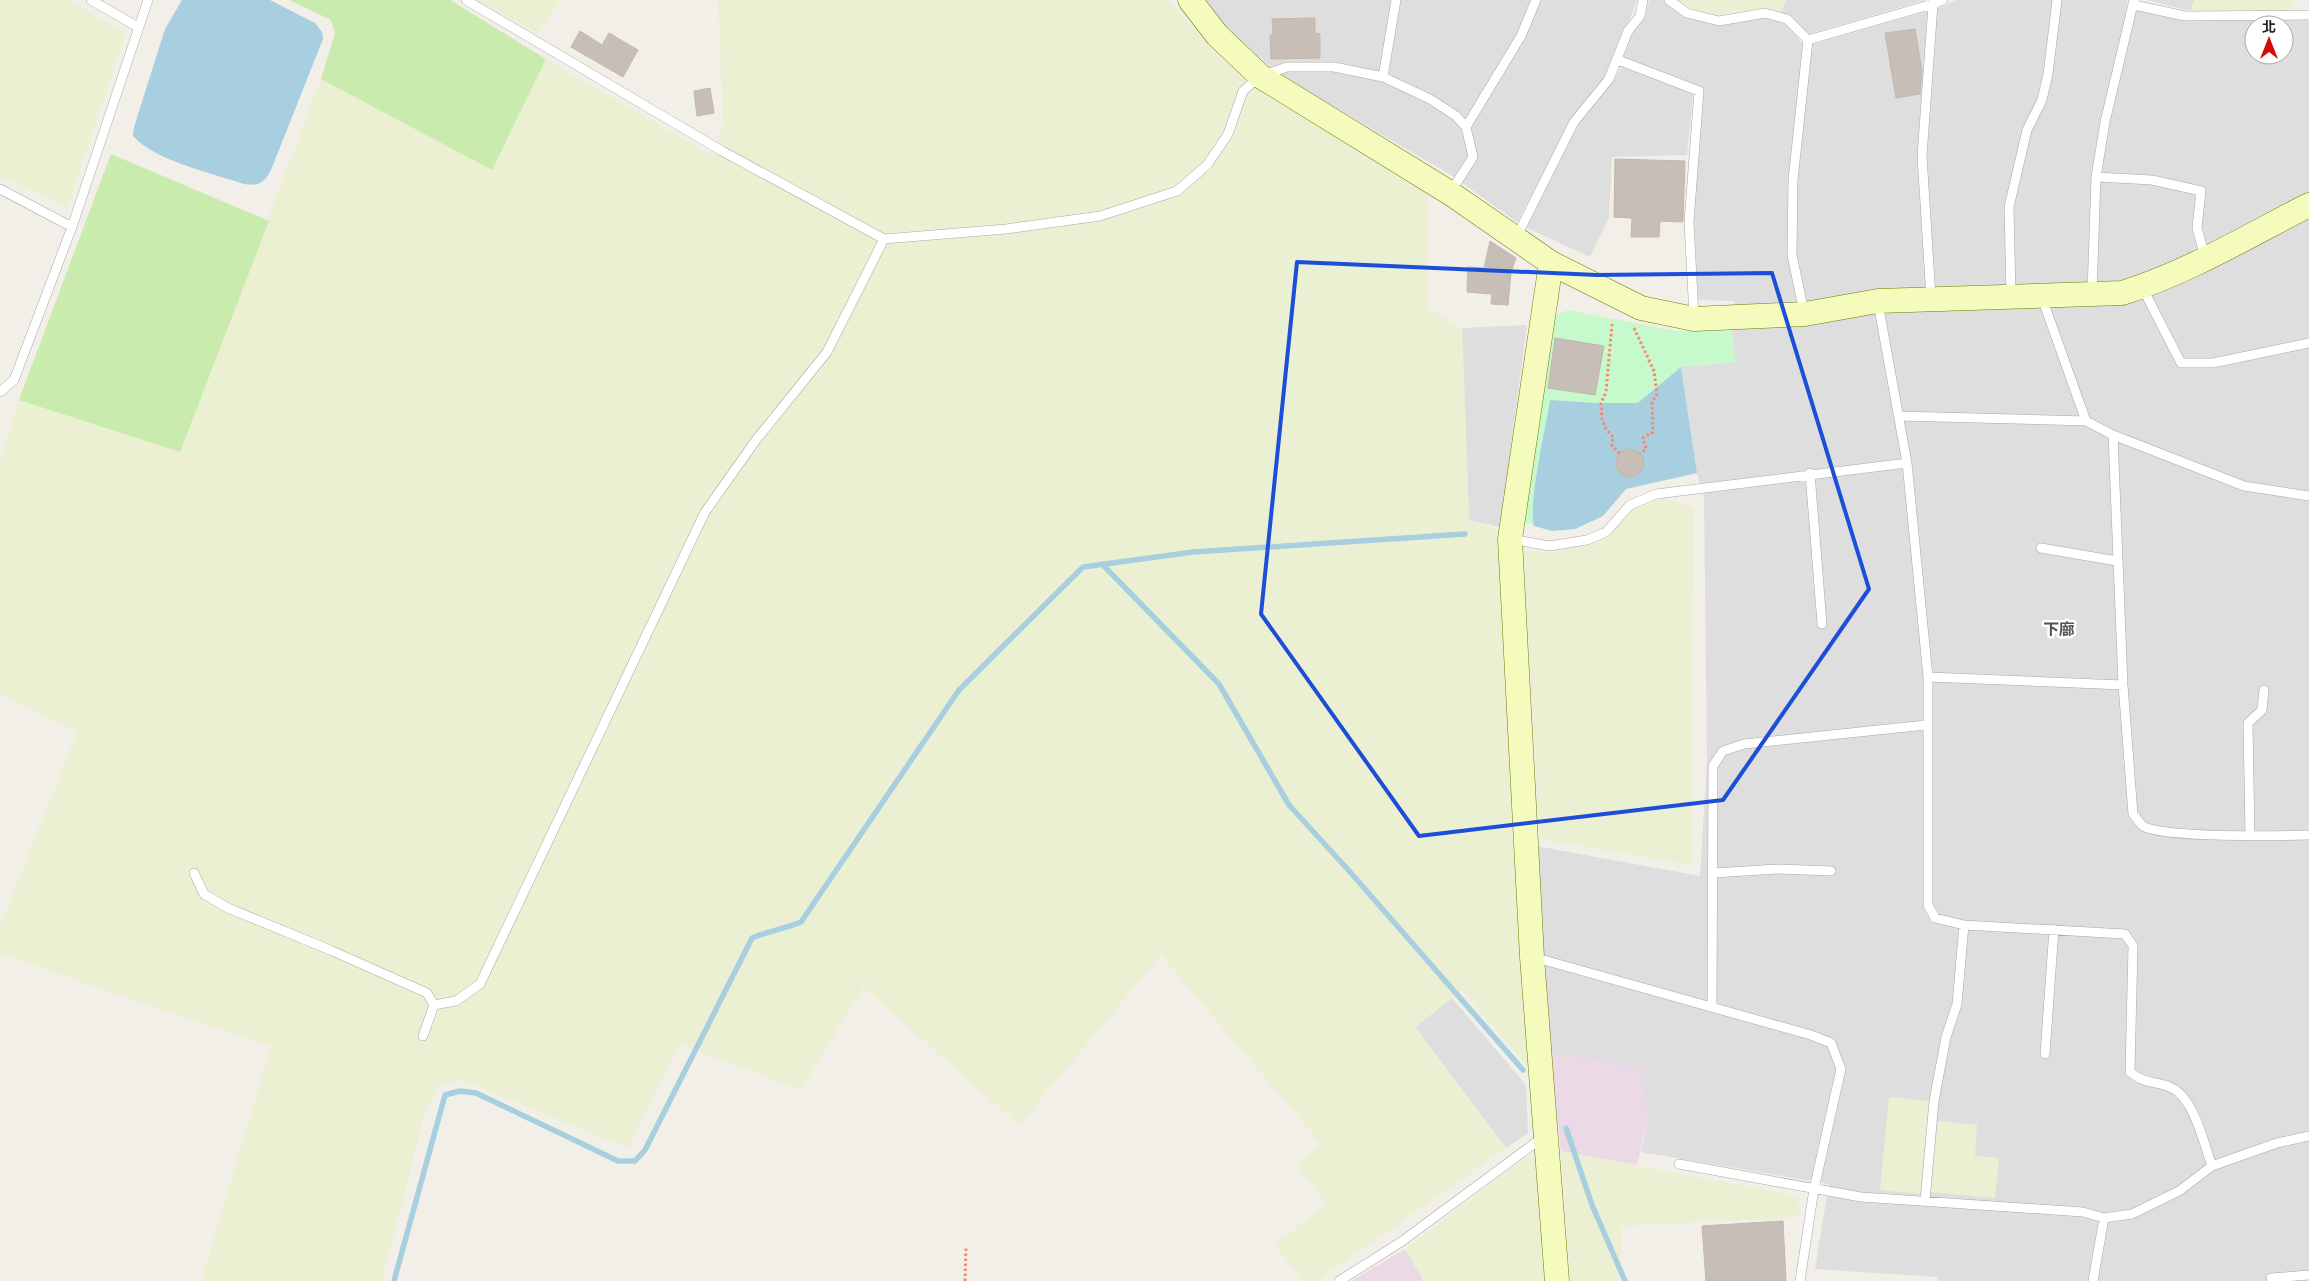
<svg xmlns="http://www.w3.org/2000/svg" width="2309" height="1281" font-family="'Titillium Web','Noto Sans TC',sans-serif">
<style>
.residential{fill:#dfdede;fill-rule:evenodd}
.industrial{fill:#ebdae6}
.farmland{fill:#ecf0d3}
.grass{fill:#c9ebae}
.park{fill:#c6facd}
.water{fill:#a8cfdf}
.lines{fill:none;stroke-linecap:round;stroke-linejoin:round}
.stream{stroke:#a8cfdf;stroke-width:5.5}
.building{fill:#c7beb7;stroke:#c4b7aa}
.lane-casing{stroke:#a8a8a8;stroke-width:10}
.secondary-casing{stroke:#697d04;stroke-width:25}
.path{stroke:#fc866f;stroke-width:3;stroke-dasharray:2.5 2.5;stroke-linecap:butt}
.lane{stroke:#fff;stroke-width:9}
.secondary{stroke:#f4fbbd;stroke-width:24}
.marked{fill:none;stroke:#1d4ed8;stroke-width:4;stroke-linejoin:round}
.labels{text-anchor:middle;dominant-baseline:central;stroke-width:5;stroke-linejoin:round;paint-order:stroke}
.quarter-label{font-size:16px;font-weight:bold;fill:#545454;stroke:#fff}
</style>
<rect width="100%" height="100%" fill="#f1efe8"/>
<path class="residential" d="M1200,0H1637L1608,78L1571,120L1517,222L1451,175L1282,76L1230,33Z
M1649,0H1663L1687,16L1740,21L1766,18L1785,23L1802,43L1814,44L1942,7L1956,0H2127V9L2189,19H2309V1281H1938V1277L1815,1269L1829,1184L1641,1152L1649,1114L1550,1052L1536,846L1700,876L1707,760L1704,497L1697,473L1681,367L1735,362L1732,330L1734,301L1698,300L1694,221L1702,88L1622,57L1630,32L1645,18ZM2254,25H2284V55H2254Z
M1786,0H1925L1809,34L1782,11Z
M2146,0H2194L2191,11Z
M1622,66L1693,94L1687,155L1612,157L1609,217L1590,257L1527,228L1577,124L1613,82Z
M1527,325L1500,527L1469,520L1462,328Z
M1452,998L1526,1085L1528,1133L1506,1148L1415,1027Z"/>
<path class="industrial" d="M1550,1052L1639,1067L1649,1114L1637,1165L1561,1151Z
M1405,1249L1424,1281H1351Z"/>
<path class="farmland" d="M0,0H68L126,33L67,208L0,176Z
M480,0H561L537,34Z
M718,0H1167L1238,75L1428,193V308L1462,328L1469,520L1498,530L1528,1067L1462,990L1415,1027L1506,1148L1317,1281H1303L1275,1245L1327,1204L1296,1165L1322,1145L1161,955L1019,1125L863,987L801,1090L679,1044L628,1148L462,1080L441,1084L426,1108L382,1281H201L271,1047L0,954V925L77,732L0,693V459L19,400L180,451L321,79L492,170L546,59L713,156L723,125Z
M1675,0H1786L1782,11L1761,8L1707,16Z
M2194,0H2293L2292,11H2191Z
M1657,497L1694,507L1691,865L1540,839L1523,551L1551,552L1590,544L1608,534L1634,508Z
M1889,1097L1929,1101L1920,1194L1880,1190Z
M1938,1121L1977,1125L1975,1156L1999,1158L1995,1198L1931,1192Z
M1561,1151L1798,1196L1800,1217L1622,1226L1620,1281H1570Z
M1525,1157L1539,1158L1546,1281H1424L1405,1249Z"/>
<path class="grass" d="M289,0H450L546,59L492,170L321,79L335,33L331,20Z
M111,154L269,221L180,452L19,400Z"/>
<path class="park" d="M1568,310L1676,331L1732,330L1735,362L1681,367L1697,473L1626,489L1603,516L1575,529L1552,531L1524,522L1549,319Z"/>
<path class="water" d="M182,0H270L315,23L322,32L323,39L271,170C264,184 258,186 244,184C212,173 155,161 133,136L134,127L165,29Z
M1681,367L1697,473L1626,489L1603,516L1575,529L1552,531L1534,526C1528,503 1546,427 1550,400L1595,403H1638Z"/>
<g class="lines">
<path class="stream" d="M1102,564L1219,684L1289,805L1351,873L1523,1070
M1566,1128L1592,1205L1625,1281
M394,1281L445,1095L460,1091L476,1093L618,1161H635L645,1150L752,938C768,931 784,929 801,922L959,690L1083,567L1193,552L1465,534"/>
</g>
<path class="building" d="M1315,18V33L1320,34V58L1271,59L1270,35L1273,34L1272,19Z
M1915,29L1922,71L1920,94L1896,98L1885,33Z
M580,31L602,45L609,33L638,50L623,77L571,47Z
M710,88L714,113L697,116L694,91Z
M1615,159L1685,161L1683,222L1660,221L1659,237H1631L1632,218L1614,217Z
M1490,241L1516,258L1511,272L1508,305L1491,304L1492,294L1467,292L1468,267L1484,268Z
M1555,338L1604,346L1595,395L1548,388Z
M1616 463a14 14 0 1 1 28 0a14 14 0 1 1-28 0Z
M1783,1221L1786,1281H1706L1702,1226Z"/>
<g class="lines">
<g class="lane-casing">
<path id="lane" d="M91,0L138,27
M466,0L722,151L884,239L1006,229L1100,216L1177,191L1207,165L1228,134L1243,91L1260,76L1287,67H1334L1383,77L1430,99L1456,116L1466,127L1473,157L1450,193
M1669,0L1687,13L1719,21L1765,13L1787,19L1808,40
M2134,5L2185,16L2309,15
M1618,60L1699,91L1689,222L1694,317
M1383,77L1396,0
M1466,127L1521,36L1536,0
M2096,177L2152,180L2201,191L2197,228L2205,257
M0,189L72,227
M1516,238L1574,122L1609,79L1628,31L1640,16L1643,0
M2142,287L2181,363H2213L2309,343
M2092,293L2096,177L2105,122L2134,0
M2011,296L2009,207L2027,130L2042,100L2048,74L2057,0
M1931,298L1922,156L1933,4L1943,0
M2042,298L2086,421L2113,435L2244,486L2309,496
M1878,303L1907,463L1928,677V905L1935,918L1964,925L2125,934L2133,946L2130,1072C2147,1086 2156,1080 2172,1088C2194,1098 2204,1144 2212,1166
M1804,312L1792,255L1793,180L1808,40L1933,4V0
M0,392L14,380L72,227L148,0
M1899,416L2086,421
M2113,435L2123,685L2133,814C2136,817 2139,823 2143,826C2162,838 2281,836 2309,835
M1810,473L1822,624
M1511,539L1549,546L1587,540L1606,532L1630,505L1656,494L1907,463
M2041,548L2117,561
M1928,677L2123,685
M2250,836L2248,723L2262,710L2264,690
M194,873L204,894L228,908L330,950L427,993L434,1005
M1713,873L1778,869L1831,871
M1533,957L1811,1035L1831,1043L1841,1069L1814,1189L1800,1281
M1712,1007L1713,766L1723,751L1744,744L1926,725
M423,1036L434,1005L456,1001L480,984L705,512L756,440L827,352L884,239
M2045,1054L2054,929
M1679,1164L1861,1197L2083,1212L2104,1218L2132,1214L2179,1191L2212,1166L2277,1143L2309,1136
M1925,1201L1934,1101L1946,1037L1957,1004L1964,925
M2271,1278L2309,1275
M1339,1281L1401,1242L1543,1137
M2093,1281L2104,1218"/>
</g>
<g class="secondary-casing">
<path id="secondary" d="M1190,0L1217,35L1260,76L1450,193L1551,263L1641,308L1694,319L1805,314L1878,301L2122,293C2187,273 2248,236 2309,205
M1551,263L1510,539L1532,957L1557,1281"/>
</g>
<path class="path" d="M1612,324L1606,392L1601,403L1602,419L1606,429L1613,437L1612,446L1620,454
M1634,328L1654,371L1657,394L1652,402L1653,432L1643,438L1646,449L1640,454
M965,1281L966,1247"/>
<use href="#lane" class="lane"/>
<use href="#secondary" class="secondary"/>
</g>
<path class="marked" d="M1297,262L1597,275L1772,273L1869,589L1723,800L1419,836L1261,614Z"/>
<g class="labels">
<g class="quarter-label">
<text x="2059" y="629">下廍</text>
</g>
</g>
<g transform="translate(2269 40)"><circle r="24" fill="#ffffff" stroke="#a6a6a6"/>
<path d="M0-4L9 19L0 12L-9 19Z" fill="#d20c00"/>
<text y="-8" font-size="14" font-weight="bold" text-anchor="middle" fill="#212121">北</text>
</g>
</svg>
